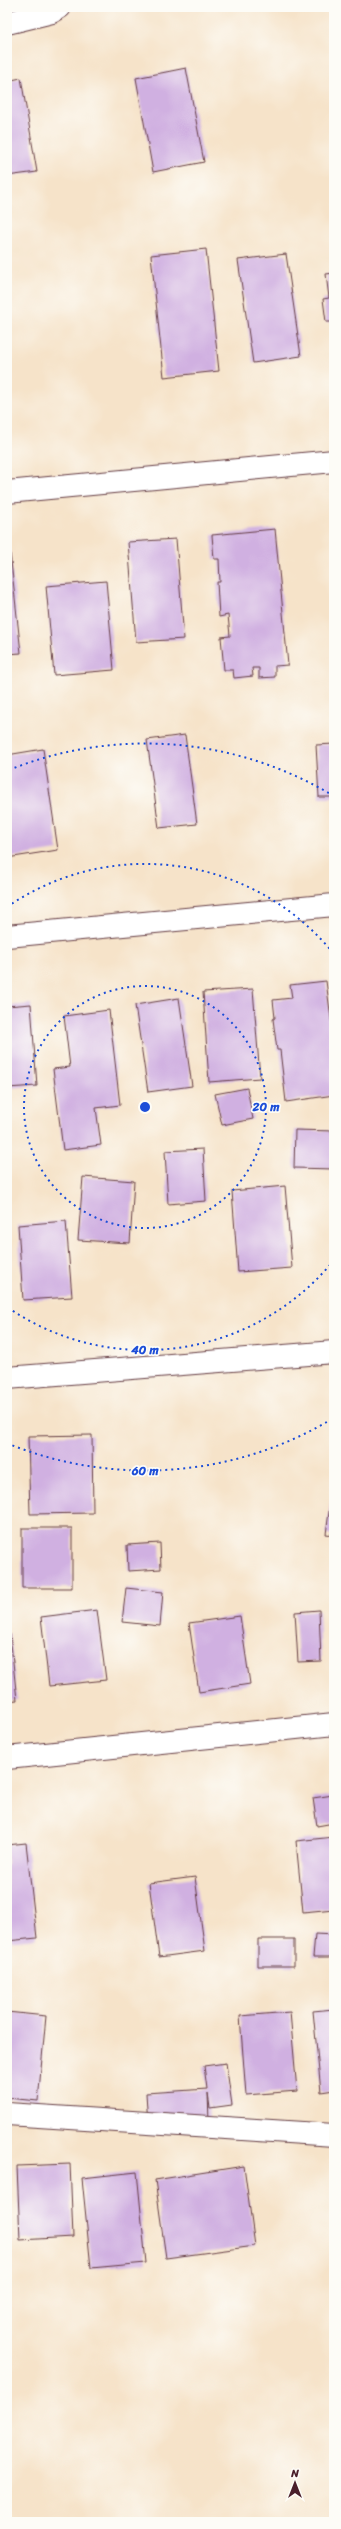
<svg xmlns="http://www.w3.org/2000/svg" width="341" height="2529" font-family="Sriracha,sans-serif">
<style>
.building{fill:#d0b0e1}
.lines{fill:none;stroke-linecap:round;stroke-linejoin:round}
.minor-casing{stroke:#643c43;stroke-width:24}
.minor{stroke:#fff;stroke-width:22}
.ring{fill:none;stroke:#1d4ed8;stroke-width:2;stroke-dasharray:2 4}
.centre{fill:#1d4ed8;stroke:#fdfcf7;stroke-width:2}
.ring-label{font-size:12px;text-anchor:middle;font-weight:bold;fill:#1d4ed8;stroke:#fdfcf7;stroke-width:3.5;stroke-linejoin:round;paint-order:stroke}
</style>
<rect width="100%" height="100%" fill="#fdfcf7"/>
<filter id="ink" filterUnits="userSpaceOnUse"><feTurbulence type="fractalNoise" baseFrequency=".025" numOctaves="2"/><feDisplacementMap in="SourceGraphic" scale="8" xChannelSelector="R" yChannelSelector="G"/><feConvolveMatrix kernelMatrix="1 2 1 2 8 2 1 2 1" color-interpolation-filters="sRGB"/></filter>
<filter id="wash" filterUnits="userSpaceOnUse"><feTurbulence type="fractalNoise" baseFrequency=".012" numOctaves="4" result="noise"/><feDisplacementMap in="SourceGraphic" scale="16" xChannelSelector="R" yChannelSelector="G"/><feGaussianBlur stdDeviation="0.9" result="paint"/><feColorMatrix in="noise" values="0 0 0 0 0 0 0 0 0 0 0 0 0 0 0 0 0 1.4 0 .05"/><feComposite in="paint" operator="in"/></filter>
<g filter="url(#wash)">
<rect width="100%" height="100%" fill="#f6e3c9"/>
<g id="blocks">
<path class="building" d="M186,68L204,162L153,172L136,78Z
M21,78L37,172L7,176V81Z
M206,249L219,371L164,377L151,255Z
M286,254L301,356L253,363L238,260Z
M334,273V331H333L332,322H326L323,299L329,298L326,274Z
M275,529L288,665L275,666V677L259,678V668H252L253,676L234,678L233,670H224L221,637L230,636L228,615L219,617L217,582H220L219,559H214L212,535Z
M176,539L184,639L136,642L128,542Z
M7,543H9L21,653L7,654Z
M106,581L114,670L54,675L46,586Z
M185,735L197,824L159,828L147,740Z
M334,744V797H319L316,745Z
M43,749L58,850L7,858V755Z
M326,981L334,1041V1095L286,1102L280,1050H277L273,1019L275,1018L273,1000L292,998L290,985Z
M253,989L260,1078L209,1082L203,992Z
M179,998L192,1086L148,1092L135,1005Z
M31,1004L37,1086L7,1088V1006Z
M109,1010L120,1105L96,1108L101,1145L63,1150L53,1069L70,1067L64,1016Z
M247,1088L253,1119L222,1125L215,1094Z
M295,1130L334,1131V1169L294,1168Z
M203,1149L206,1201L168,1204L165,1151Z
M83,1177L134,1181L130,1243L78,1240Z
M285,1186L292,1268L238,1272L232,1191Z
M66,1221L72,1297L23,1300L18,1225Z
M92,1435L93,1513L30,1514L28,1436Z
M333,1483H334V1535L326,1534Z
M22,1528H72V1588H22Z
M160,1543L161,1569L128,1571L127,1545Z
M126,1588L163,1592L160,1626L122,1622Z
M97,1610L106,1680L49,1686L41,1617Z
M319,1610L321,1661L298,1662L295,1612Z
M240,1616L250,1684L199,1692L189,1623Z
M7,1634H10L17,1700L7,1701Z
M333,1795L334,1823L317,1826L313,1798Z
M334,1837V1909L303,1912L296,1841Z
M26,1843L37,1938L7,1941V1845Z
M195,1877L205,1951L159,1957L149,1883Z
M315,1934L334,1935V1957H313Z
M258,1939H294V1966H258Z
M334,2009V2090L321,2092L313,2011Z
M7,2012L46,2016L38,2101L7,2098Z
M290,2012L297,2091L246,2095L240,2016Z
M226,2063L232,2105L210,2108L208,2094L209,2121L148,2125L146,2093L207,2089L204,2066Z
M70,2164L73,2237L20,2240L17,2166Z
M244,2166L255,2246L166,2258L155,2180Z
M137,2172L146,2263L91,2268L82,2178Z"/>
</g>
</g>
<g filter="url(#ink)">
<use href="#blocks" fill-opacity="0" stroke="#643c43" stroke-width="1"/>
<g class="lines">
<g class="minor-casing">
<path id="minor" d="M7,23L52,12L60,7
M7,492L334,461
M7,936L334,905
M7,1378L334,1352
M7,1758L334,1724
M7,2114L334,2135"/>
</g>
<use href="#minor" class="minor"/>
</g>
</g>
<g class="ring">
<circle cx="145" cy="1107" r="121"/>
<path d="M334 1260A243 243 0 0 1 7 1307M7 907A243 243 0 0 1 334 954"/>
<path d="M332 1419A364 364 0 0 1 9 1444M9 770A364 364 0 0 1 332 795"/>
</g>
<circle cx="145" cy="1107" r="6" class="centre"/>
<g class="ring-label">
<text x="266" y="1111">20 m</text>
<text x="145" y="1354">40 m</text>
<text x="145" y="1475">60 m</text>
</g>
<rect width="341" height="2529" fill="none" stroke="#fdfcf7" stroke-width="24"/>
<g transform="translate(295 2483)" stroke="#fdfcf7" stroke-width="3" paint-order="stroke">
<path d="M0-3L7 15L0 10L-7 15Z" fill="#4a1f2b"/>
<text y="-6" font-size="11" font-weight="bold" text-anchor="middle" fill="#4a1f2b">N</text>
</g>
</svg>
